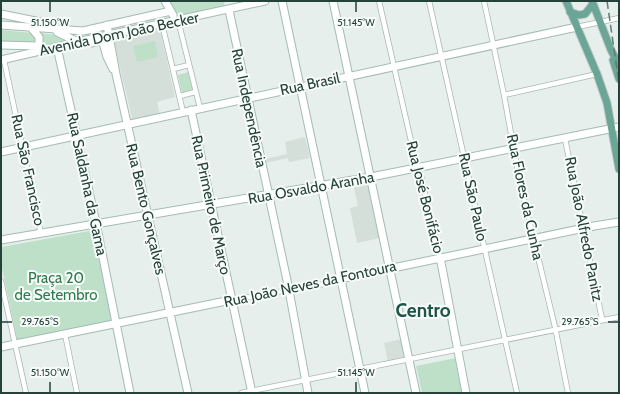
<svg xmlns="http://www.w3.org/2000/svg" width="620" height="394" font-family="Cabin,sans-serif">
<style>
.built{fill:#d4dfda}
.green{fill:#bfe0c8}
.lines{fill:none;stroke-linecap:round;stroke-linejoin:round}
.street-casing{stroke:#a8b8b2;stroke-width:6}
.secondary-casing{stroke:#a4bbb3;stroke-width:9}
.primary-casing{stroke:#c2cac8;stroke-width:9}
.street{stroke:#fff;stroke-width:4.5}
.secondary{stroke:#fff;stroke-width:7}
.primary{stroke:#6aa596;stroke-width:7}
.rail{stroke:#5f7d75;stroke-width:1.5;stroke-dasharray:8 4;stroke-linecap:butt}
.ticks{fill:none;stroke:#24423a;stroke-width:1.5}
.labels{text-anchor:middle;dominant-baseline:central;stroke-width:4;stroke-linejoin:round;paint-order:stroke}
.street-label{font-size:15px;fill:#24423a;stroke:#f7fbf9}
.park-label{font-size:15px;fill:#2d7a4b;stroke:#f7fbf9}
.district-label{font-size:19px;font-weight:bold;fill:#1f5548;stroke:#f7fbf9}
.ticks-label{font-size:10px;text-anchor:middle;fill:#24423a;stroke:#f7fbf9;stroke-width:4;stroke-linejoin:round;paint-order:stroke}
</style>
<rect width="100%" height="100%" fill="#e6efeb"/>
<path class="built" d="M160,29L175,97L157,102L160,115L133,122L113,39Z
M305,137L310,158L289,162L288,158L266,163L265,159L287,154L285,142Z
M369,184L380,238L357,243L350,208L358,206L354,187Z
M402,339L406,358L388,362L384,343Z"/>
<path class="green" d="M170,1H224L225,9L184,18L172,9Z
M1,30L34,33L37,37L35,44L1,43Z
M39,33L56,35L69,41L42,46V38Z
M155,41L158,57L137,62L133,46Z
M188,72L193,91L182,93L178,75Z
M95,230L114,324L18,343L1,264V247Z
M456,358L463,393H422L416,366Z"/>
<g class="lines">
<g class="street-casing">
<path id="street" d="M379,1L414,154L421,176L440,257
M429,1L517,393
M484,1L504,95L520,183L555,327L568,393
M178,20L200,108
M162,24L183,112
M577,27L619,18
M4,60L41,234
M173,69L189,65
M504,95L597,74
M180,96L195,92
M565,139L602,319
M1,281L26,393
M231,300L341,281
M65,334L77,393
M241,393L619,317"/>
</g>
<g class="secondary-casing">
<path id="secondary" d="M165,1L173,15
M282,1L365,393
M333,1L416,393
M229,10L288,285L308,393
M1,14L55,25
M1,25L83,31L171,11
M107,25L116,74L188,393
M57,32L78,42
M92,43L99,41L103,43L107,57L113,69
M1,45L37,46L39,44V37L33,30
M57,47L96,223L130,393
M1,60L104,36L265,1
M191,110L252,393
M1,152L577,27
M1,240L371,177L619,127
M440,257L466,393
M341,281L345,278L594,226L619,222
M1,347L231,300"/>
</g>
<g class="primary-casing">
<path id="primary" d="M566,1L597,74L607,103L619,169
M592,1L611,50L619,65
M570,12L579,15L585,14L593,4
M613,60L619,79"/>
</g>
<use href="#street" class="street"/>
<use href="#secondary" class="secondary"/>
<use href="#primary" class="primary"/>
<path class="rail" d="M607,1L619,83"/>
</g>
<path class="ticks" d="M50,2V12M356,2V12M2,322H12M608,322H618M50,382V392M356,382V392"/>
<g class="labels">
<g class="street-label">
<text transform="translate(119 34) rotate(-12)">Avenida Dom João Becker</text>
<text transform="translate(310 84) rotate(-12)">Rua Brasil</text>
<text transform="translate(249 108) rotate(78)">Rua Independência</text>
<text transform="translate(28 170) rotate(78)">Rua São Francisco</text>
<text transform="translate(87 184) rotate(78)">Rua Saldanha da Gama</text>
<text transform="translate(311 188) rotate(-10)">Rua Osvaldo Aranha</text>
<text transform="translate(425 197) rotate(76)">Rua José Bonifácio</text>
<text transform="translate(473 197) rotate(78)">Rua São Paulo</text>
<text transform="translate(525 197) rotate(78)">Rua Flores da Cunha</text>
<text transform="translate(211 205) rotate(78)">Rua Primeiro de Março</text>
<text transform="translate(146 209) rotate(77)">Rua Bento Gonçalves</text>
<text transform="translate(584 229) rotate(79)">Rua João Alfredo Panitz</text>
<text transform="translate(310 284) rotate(-12)">Rua João Neves da Fontoura</text>
</g>
<g class="park-label">
<text x="56" y="278">Praça 20<tspan x="56" dy="17">de Setembro</tspan></text>
</g>
<g class="district-label">
<text x="423" y="310">Centro</text>
</g>
</g>
<g class="ticks-label">
<text x="50" y="26">51.150°W</text>
<text x="356" y="26">51.145°W</text>
<text x="40" y="325">29.765°S</text>
<text x="580" y="325">29.765°S</text>
<text x="50" y="376">51.150°W</text>
<text x="356" y="376">51.145°W</text>
</g>
<rect width="620" height="394" fill="none" stroke="#24423a" stroke-width="4"/>
</svg>
